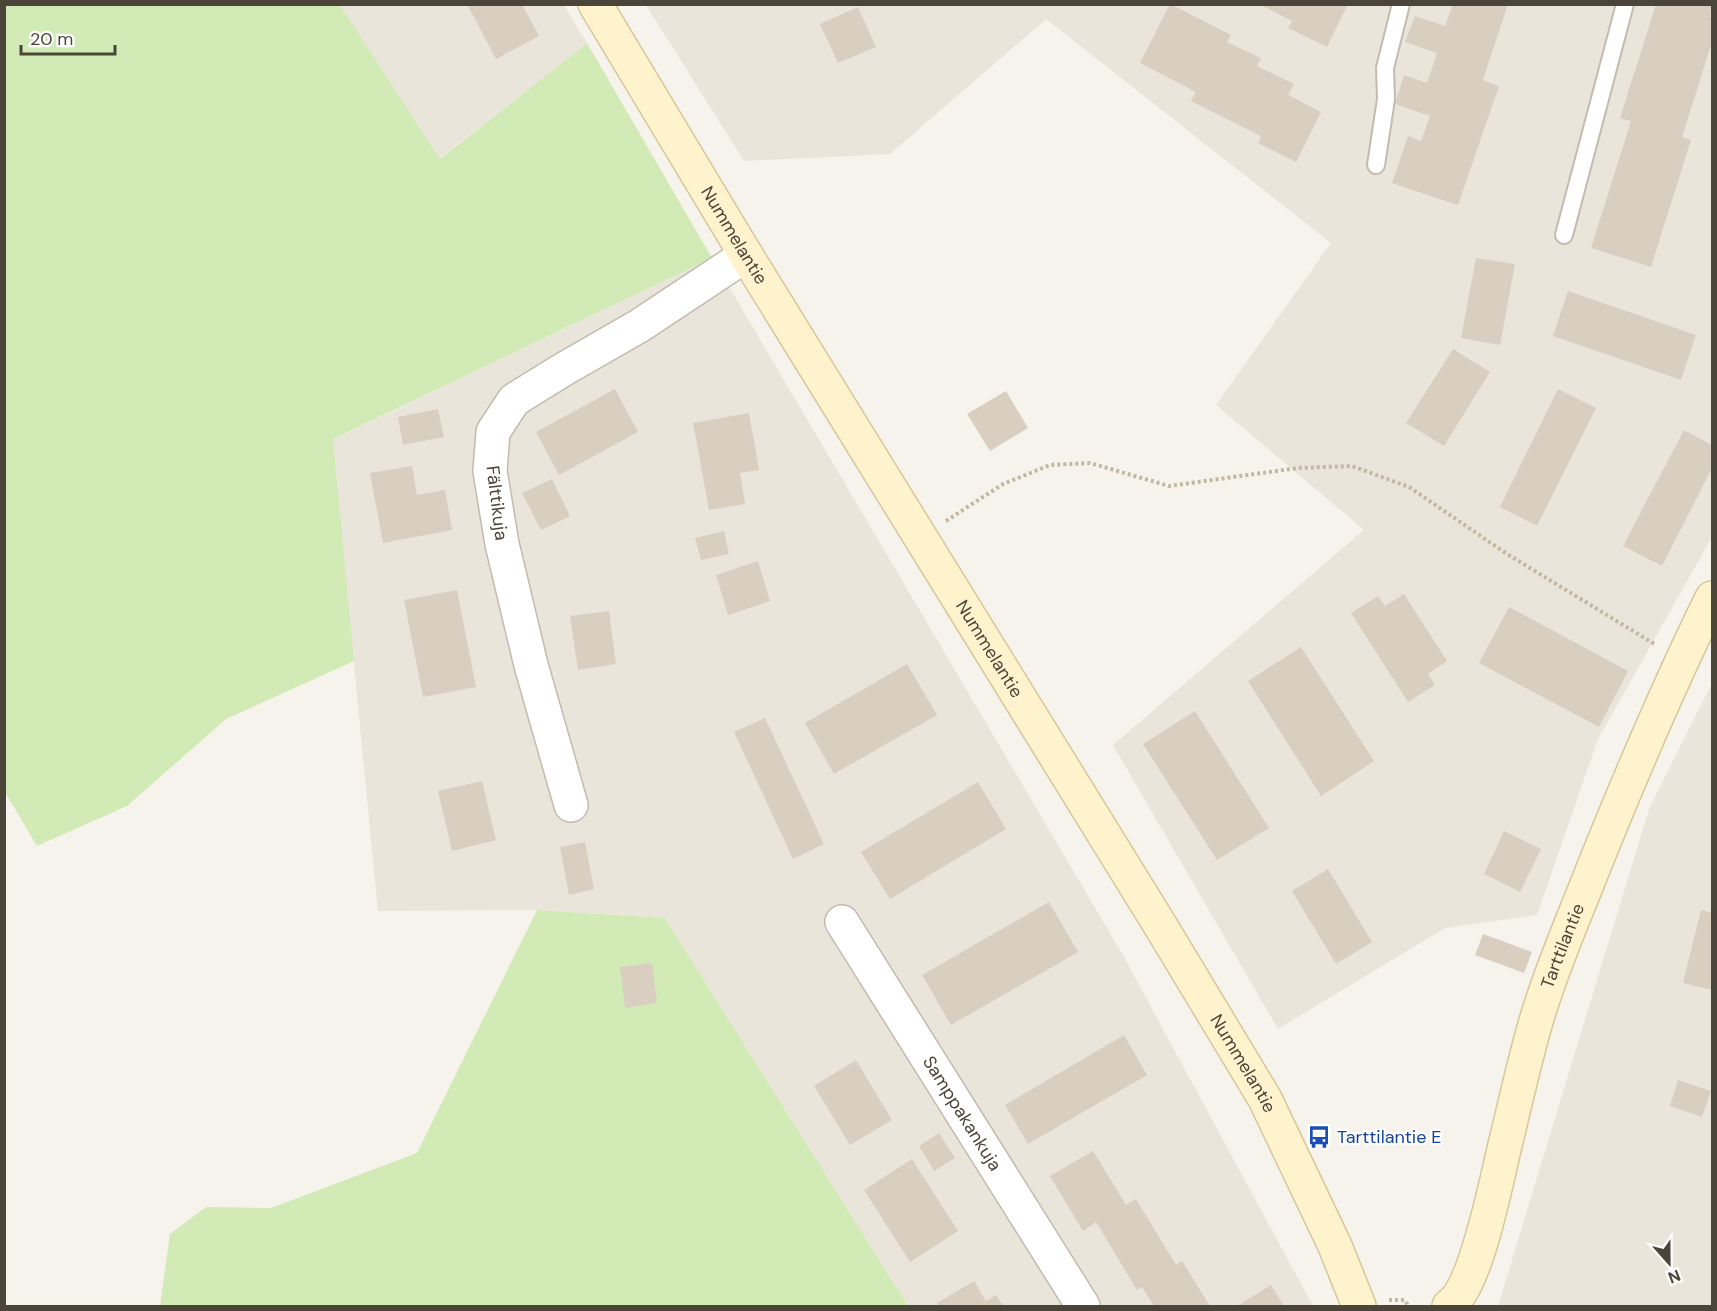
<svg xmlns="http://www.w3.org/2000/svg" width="1717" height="1311" font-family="'DM Sans',sans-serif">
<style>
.residential{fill:#eae5da}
.green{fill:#d2eab5}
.building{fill:#d8cfc1}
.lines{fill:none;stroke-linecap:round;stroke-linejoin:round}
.lane-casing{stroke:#c2bbae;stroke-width:20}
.street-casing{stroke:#c2bbae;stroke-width:36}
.secondary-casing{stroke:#d6c79b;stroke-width:36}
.path{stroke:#c4b79f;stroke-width:4;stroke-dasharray:3 3;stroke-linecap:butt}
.lane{stroke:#fff;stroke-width:16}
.street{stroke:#fff;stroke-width:33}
.secondary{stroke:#fff3cd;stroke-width:33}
.labels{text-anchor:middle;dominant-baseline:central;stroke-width:4.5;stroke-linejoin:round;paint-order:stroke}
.street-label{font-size:18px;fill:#4b4439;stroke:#fff}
.transit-label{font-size:18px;fill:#164399;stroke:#fff;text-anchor:start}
</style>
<rect width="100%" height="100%" fill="#f6f3ec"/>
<path class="residential" d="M340,5H564L587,43L439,159Z
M646,5H1712V537L1598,739L1537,915L1445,928L1278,1029L1113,745L1364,530L1216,405L1331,243L1046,19L890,154L744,161Z
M712,258L1124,957L1313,1306H908L665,918L537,910L378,911L332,440Z
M1712,683V1306H1498L1649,809Z"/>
<path class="green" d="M5,5H340L440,159L587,43L712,258L333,439L354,661L226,719L127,806L37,846L5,792Z
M537,910L665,918L908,1306H160L170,1234L206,1207L271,1208L417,1153Z"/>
<path class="building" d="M467,4H522L539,36L496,59Z
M1170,4L1231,35L1227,42L1261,58L1257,66L1294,84L1288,95L1321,112L1296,162L1258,143L1261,136L1191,101L1196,92L1140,63Z
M1259,4H1348L1327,47L1288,28L1292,21Z
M1453,4H1508L1483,80L1499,86L1458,205L1392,183L1408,136L1421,141L1430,116L1395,104L1404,75L1427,83L1437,53L1405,42L1415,16L1445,26Z
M1656,4H1712L1710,17H1712V42L1682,137L1691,140L1651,267L1591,248L1631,121L1620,118Z
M858,7L876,47L838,63L820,24Z
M1476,258L1515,264L1500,345L1461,338Z
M1568,291L1696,335L1681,380L1553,336Z
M1453,349L1490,372L1444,446L1406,423Z
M615,389L638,432L559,475L536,432Z
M1558,389L1596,408L1537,526L1500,507Z
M1006,391L1028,428L990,451L967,414Z
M438,409L444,437L403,445L398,417Z
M749,413L759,470L740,473L745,504L709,510L693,423Z
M1684,430L1712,445V468L1662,566L1623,546Z
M412,466L417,495L445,490L452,530L383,543L370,473Z
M552,479L570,516L541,530L522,493Z
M724,531L729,554L701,560L695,538Z
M758,561L770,601L728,615L716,575Z
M457,590L476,687L423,697L404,600Z
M1404,594L1447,661L1428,674L1435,685L1408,702L1351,613L1378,596L1385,606Z
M1509,607L1628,671L1599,727L1479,663Z
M609,611L616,664L578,670L570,616Z
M1301,647L1374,761L1321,796L1248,681Z
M907,664L937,715L834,774L805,723Z
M1195,711L1269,828L1217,860L1143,744Z
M765,718L824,844L793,859L734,732Z
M482,781L496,840L452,851L438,791Z
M978,782L1006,829L890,899L861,852Z
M1504,831L1541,849L1520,892L1484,874Z
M585,842L594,889L569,895L560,847Z
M1328,869L1372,942L1336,964L1292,891Z
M1049,902L1078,952L951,1025L922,975Z
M1701,910L1712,913V990L1683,983Z
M1483,934L1532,952L1524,973L1475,955Z
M652,963L657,1003L625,1008L620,967Z
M1124,1035L1147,1075L1028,1144L1005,1105Z
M856,1060L892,1120L850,1145L814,1086Z
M1678,1080L1711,1091L1702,1117L1670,1106Z
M939,1133L955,1158L934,1171L919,1146Z
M1093,1151L1126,1205L1136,1199L1176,1265L1182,1261L1210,1306H1154L1142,1287L1137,1290L1096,1222L1083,1231L1050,1176Z
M912,1159L958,1231L910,1262L864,1190Z
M974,1281L986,1301L996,1295L1003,1306H939L937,1303Z
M1271,1285L1284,1306H1237Z"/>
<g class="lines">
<g class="lane-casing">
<path id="lane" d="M1376,165L1386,99L1385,68L1401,4
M1564,235L1625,4"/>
</g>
<g class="street-casing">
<g id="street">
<path d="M571,805L531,665L502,544L490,471L493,432L514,400L564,369L639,326L746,255"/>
<path id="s1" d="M842,922L1083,1306"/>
</g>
</g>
<g class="secondary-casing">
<g id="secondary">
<path id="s2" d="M595,4L746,255L1160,925L1265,1099L1335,1246L1359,1306"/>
<path id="s3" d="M1449,1306C1477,1288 1497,1176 1506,1141C1516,1100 1525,1058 1537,1018C1552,967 1574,918 1593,869C1630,777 1668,687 1712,598"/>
</g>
</g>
<path class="path" d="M946,521L1003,484L1050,465L1090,463L1169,486L1298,468L1352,466L1409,487L1507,554L1656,645
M1389,1300H1405L1408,1306"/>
<use href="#lane" class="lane"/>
<use href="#street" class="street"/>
<use href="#secondary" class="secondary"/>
</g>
<defs>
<g id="bus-bare" transform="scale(1.8)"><path d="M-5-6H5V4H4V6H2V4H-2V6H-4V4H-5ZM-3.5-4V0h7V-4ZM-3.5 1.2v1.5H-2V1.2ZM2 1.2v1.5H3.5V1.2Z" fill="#1a4fb4" stroke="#fff" stroke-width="2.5" paint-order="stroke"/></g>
</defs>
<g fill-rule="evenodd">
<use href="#bus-bare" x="1319" y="1137"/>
</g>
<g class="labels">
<g class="street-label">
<text stroke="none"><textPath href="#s2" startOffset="270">Nummelantie</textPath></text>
<text transform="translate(497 503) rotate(83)">Fälttikuja</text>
<text stroke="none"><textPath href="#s2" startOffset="756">Nummelantie</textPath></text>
<text stroke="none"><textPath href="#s3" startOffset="380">Tarttilantie</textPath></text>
<text stroke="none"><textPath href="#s2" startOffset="1242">Nummelantie</textPath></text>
<text stroke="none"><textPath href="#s1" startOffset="226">Samppakankuja</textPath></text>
</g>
<g class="transit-label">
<text x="1337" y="1137">Tarttilantie E</text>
</g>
</g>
<rect width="1717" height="1311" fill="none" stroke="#4b4439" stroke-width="12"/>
<g transform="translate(1669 1263) rotate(159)" stroke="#ffffff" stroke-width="4.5" paint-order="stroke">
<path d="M0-4.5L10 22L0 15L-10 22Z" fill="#4b4439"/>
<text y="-9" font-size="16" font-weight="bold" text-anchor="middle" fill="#4b4439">N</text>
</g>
<path d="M21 45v9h94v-9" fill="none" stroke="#4b4439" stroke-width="3"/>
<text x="30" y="45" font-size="18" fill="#4b4439" stroke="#ffffff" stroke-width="4.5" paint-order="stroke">20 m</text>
</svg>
